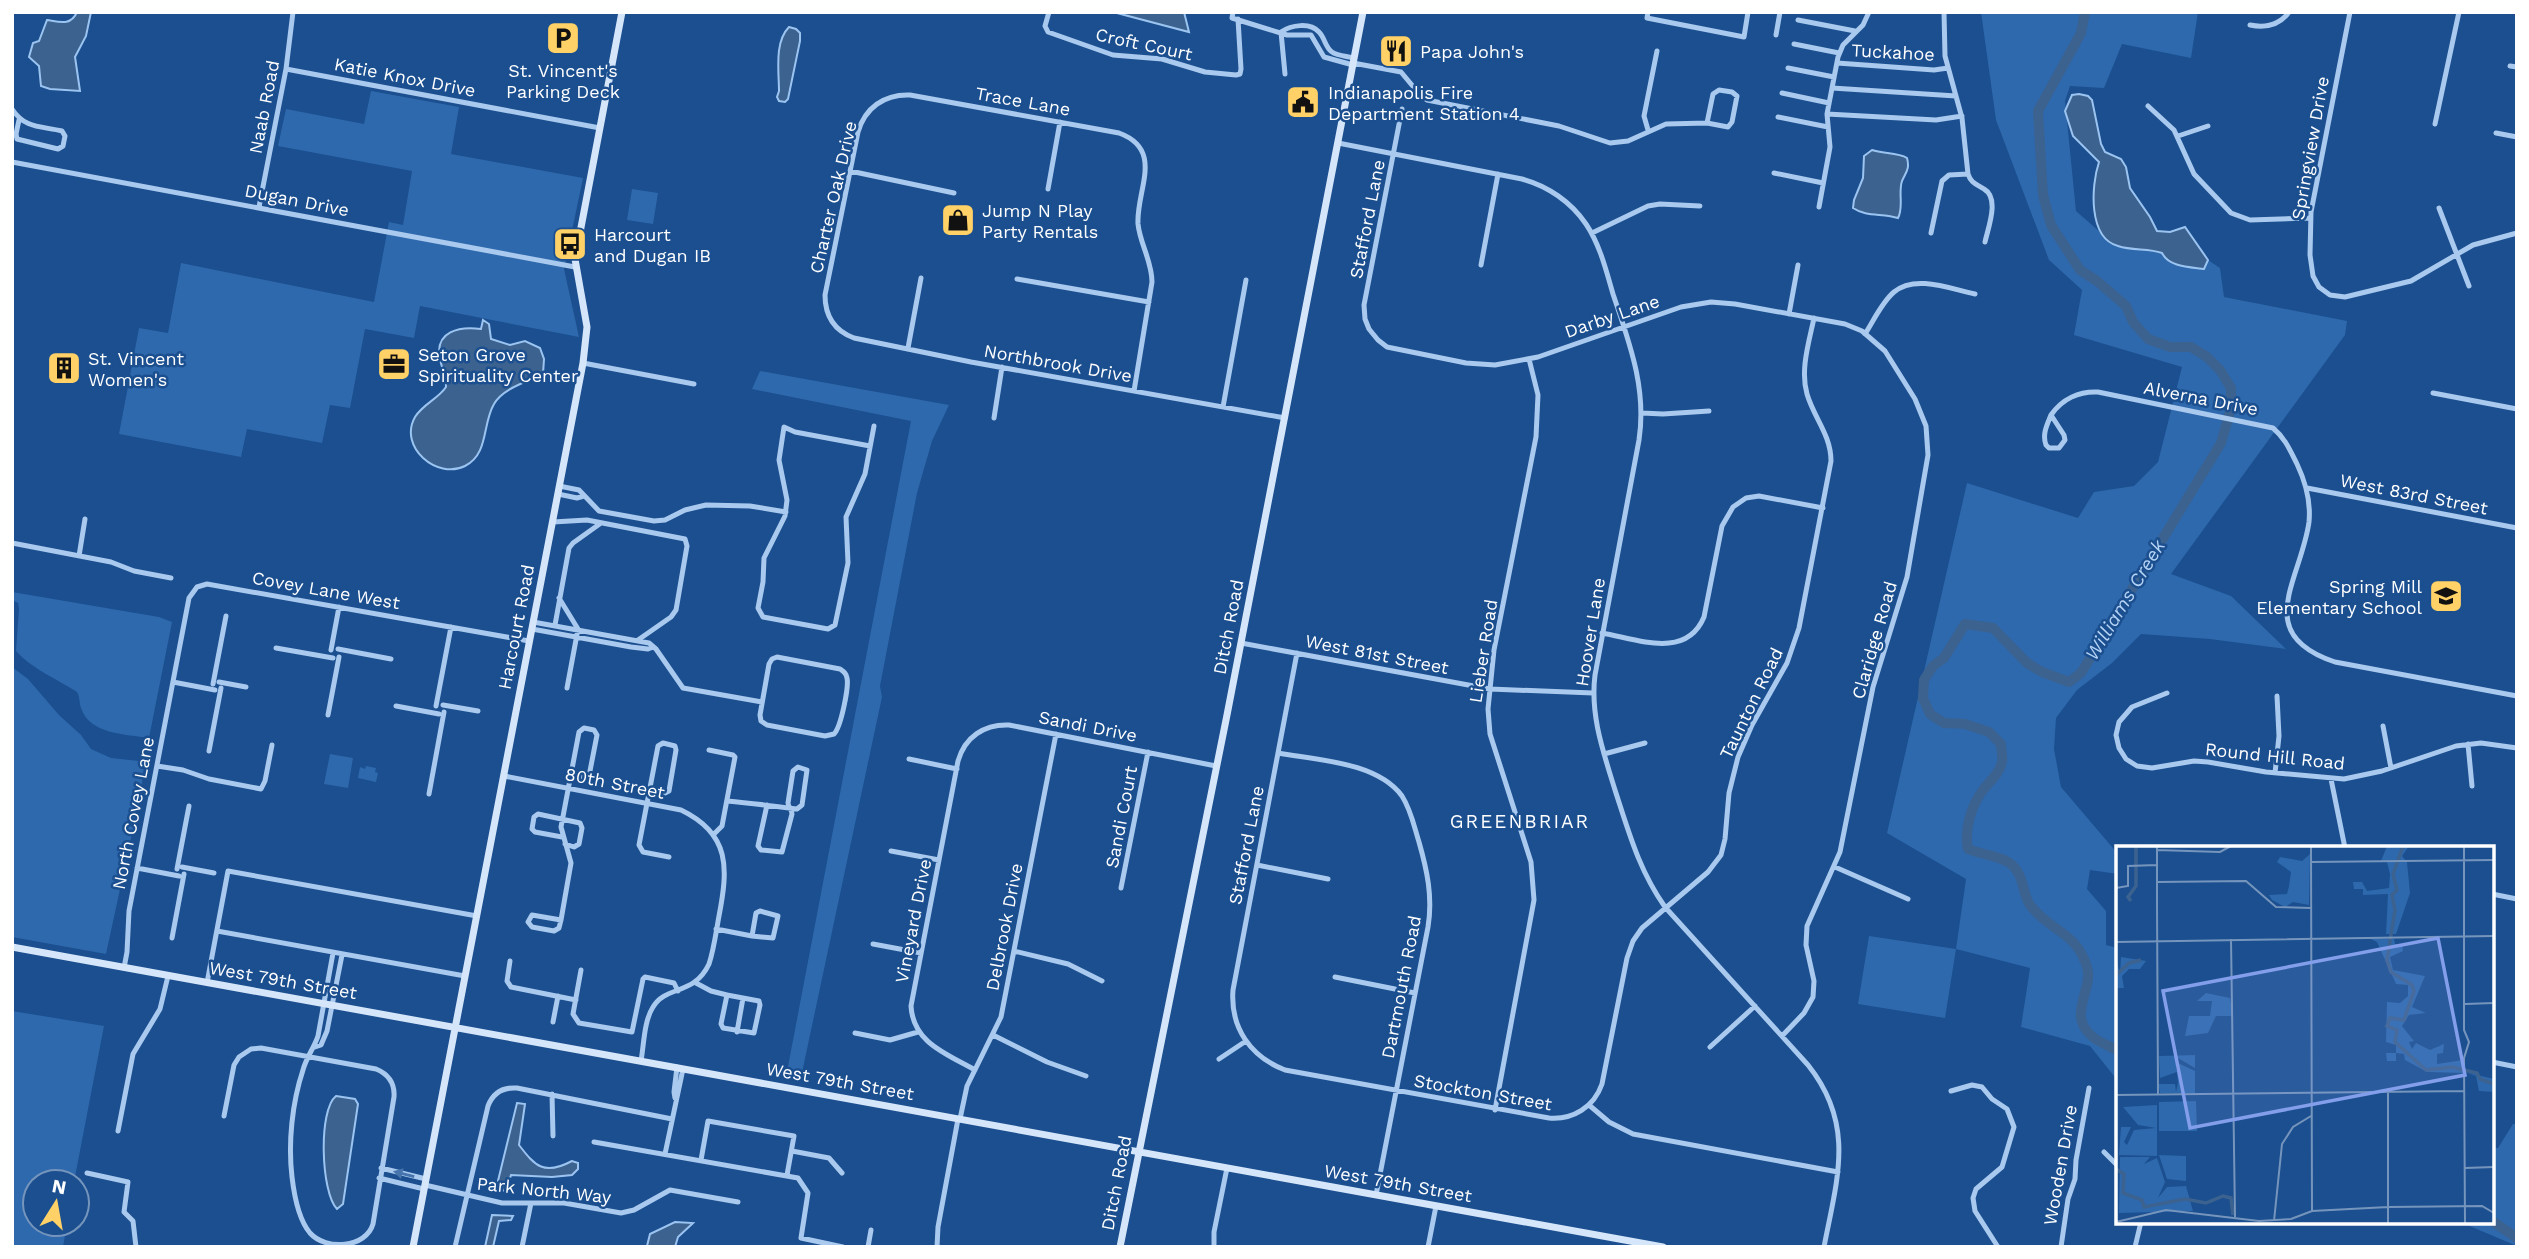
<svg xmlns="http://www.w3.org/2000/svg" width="2529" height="1259" font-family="'Work Sans',sans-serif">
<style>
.green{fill:#2e69ad}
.water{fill:#3c6290;stroke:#9cc4f0;stroke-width:2}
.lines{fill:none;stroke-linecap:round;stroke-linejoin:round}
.river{stroke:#3c6290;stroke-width:10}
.street{stroke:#a9c9ee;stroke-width:5}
.secondary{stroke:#d6e6fa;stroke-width:7}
.oneway{fill:#4674ac}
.labels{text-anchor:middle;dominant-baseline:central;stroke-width:5;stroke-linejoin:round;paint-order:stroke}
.street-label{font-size:18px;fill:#fff;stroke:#1b4f8f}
.poi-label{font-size:18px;fill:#fff;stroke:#1b4f8f;text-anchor:start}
.water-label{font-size:19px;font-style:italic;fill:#b5d3f5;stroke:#1b4f8f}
.neighbourhood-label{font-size:19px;letter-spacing:2px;fill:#fff;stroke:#1b4f8f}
.inset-river{fill:none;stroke:#3c6290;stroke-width:3.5}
.inset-road{fill:none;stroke:#7695bc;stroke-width:2}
.view{fill:#839eea;fill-opacity:0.15;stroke:#839eea;stroke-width:3.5}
.inset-edge{fill:none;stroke:#fff;stroke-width:3.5}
</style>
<rect width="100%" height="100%" fill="#1b4f8f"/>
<path class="green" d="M1981,12H2198L2191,58L2122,44L2104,88L2070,86L2065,101L2076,211L2116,246L2155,250L2204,269L2208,260L2220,268L2224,297L2347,321L2345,335L2171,574L2231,596L2286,649L2210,639L2141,634L2112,663L2077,690L2056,718L2054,749L2061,787L2118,854V874L2090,870L2087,889L2106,911V945L2118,948V1081L2090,1046L2021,1027L2030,968L1956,949L1945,1018L1858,1004L1869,936L1956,949L1966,879L1887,833L1967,483L2078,518L2094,492L2134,486L2158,462L2182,367L2074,335L2082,290L2049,260L1996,120Z
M371,91L459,107L451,154L583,178L564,269L579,337L420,306L414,338L365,329L350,408L330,405L322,443L247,429L241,457L119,434L139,328L168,333L181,263L374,302L389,222L403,225L412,171L278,146L286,109L364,124Z
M632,189L658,193L653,224L627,220Z
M760,371L949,405L932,441L917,493L880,686L882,697L800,1082L786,1077L911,421L752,389Z
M12,592L159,617L172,622L149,738C126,734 90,735 81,708C79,702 80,697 77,692C57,679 32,669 16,651L19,609L18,603L12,600Z
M12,667L28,679L59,715L81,735L91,749L111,758L139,761L144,765L141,792L106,954L12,937Z
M330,754L353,758L348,788L324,784Z
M366,766L376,768L375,772L378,773L376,782L358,778L360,767L365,769Z
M12,1011L104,1026L74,1182H35V1224H67L63,1247H12Z
M2513,1124H2517V1246L2460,1222H2492V1148H2498Z"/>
<path class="water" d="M77,12H91L86,36L75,57L80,91L50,89L41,86L39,66L29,57L33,43L39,41L47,20C60,22 71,26 77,12Z
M1113,12H1184L1189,32Z
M789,27L796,29L800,33V41L788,99L785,102L779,101L777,97L779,91C779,72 774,42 789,27Z
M2079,94L2088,96L2092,100L2101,144L2105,152L2121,159L2126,167L2130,188L2150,217L2157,231L2170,232L2185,227L2208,260L2204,269C2189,267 2169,267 2162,253C2148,248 2133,251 2118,246C2088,238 2091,186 2099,162L2073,136L2065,111L2072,95Z
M1872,150C1883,154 1898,152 1907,158C1910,169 1906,172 1902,181C1898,193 1904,207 1898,218C1883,213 1866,217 1853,208L1854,200L1863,178L1864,156Z
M483,320L489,324L491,339L510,345L525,341L540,348L544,359L543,374C527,382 503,388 494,404C482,424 489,454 465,466C437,480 398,447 415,417C423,404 438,399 446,387C446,377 442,369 440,359C434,331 460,326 481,329Z
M336,1096L355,1099L358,1104L343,1204L337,1209C321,1193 318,1110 336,1096Z
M517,1103L525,1104L519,1145C535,1166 544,1176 572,1161L578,1163V1169L572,1175L552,1177L511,1175L506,1191L496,1189Z
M492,1215L513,1216L511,1220L499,1221L493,1247H485Z
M675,1222L693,1223L678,1237L675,1247L647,1246L650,1234Z"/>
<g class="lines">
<path class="river" d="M2085,12L2081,33L2038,111L2043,195L2051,225L2080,270L2097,281L2126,306L2133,322L2148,339L2170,347H2191L2207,357L2220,370L2231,388V408L2221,443L2081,673L2069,682L2042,672L2027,663L1993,628L1965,624L1944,658L1933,666L1924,680L1923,698L1930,714L1944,723L1965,724L1989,732L2001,744C2001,750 2003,756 2002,762C2000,773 1990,781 1983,790C1971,806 1964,830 1968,849C1982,855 2004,856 2013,866C2024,876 2022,893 2030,905C2049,931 2076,931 2087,967C2094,990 2065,1016 2094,1038C2101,1043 2110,1046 2118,1051
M2492,1221L2517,1238"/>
<path class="street" d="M1049,12L1045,26L1048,32L1113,55L1162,59L1205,72L1236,75L1240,74L1241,69L1238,19
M1233,12L1232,18L1287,35H1311L1324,57L1353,65
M1648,12L1647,18L1744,37L1748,12
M1944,12L1945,56L1962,118L1968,174C1971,183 1976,184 1984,189C2000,198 1988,228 1985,242
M2350,12L2311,212L2310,255L2313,276L2319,287L2330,295L2345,297L2411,281L2473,245L2517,233
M1798,20L1855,31
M2250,25C2265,28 2279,26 2289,12
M1281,32C1291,25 1310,22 1319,32C1325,38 1325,47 1332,52C1338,56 1347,56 1354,58
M1281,32L1285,74
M1776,35L1780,12
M1794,44L1839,53
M1353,63L1401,72L1421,96L1427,100L1559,126L1610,143L1628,141L1666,124L1707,123
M1837,63L1934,70L1948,68
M2510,66L2517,67
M1788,68L1834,77
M286,69L600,128
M1832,88L1956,96
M1719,90L1732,92L1737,96L1732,122L1728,127L1707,123L1713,94Z
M1782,93L1829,103
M2148,106L2174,130L2194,174L2231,213L2250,220L2310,218
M12,109C25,129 41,126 62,131L65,136L63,146L58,149L17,139L16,134L19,120
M1402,109L1364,305L1365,319L1369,329L1378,340L1387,347L1466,363L1495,365L1538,357L1681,307L1711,302L1735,304L1845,324L1862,331L1885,351L1915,399L1926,426L1928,455L1907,577L1873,687L1840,852L1807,926L1806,945L1814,981L1813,997L1804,1013L1782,1036
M1827,114L1936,120L1962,116
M1778,117L1828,127
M2435,124L2459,12
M1648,130L1644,116L1657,51
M2496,133L2517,137
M2178,136L2208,126
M1338,143L1522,179C1548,186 1571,202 1586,224C1600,245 1606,270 1613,294C1629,342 1647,388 1639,440L1595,675C1590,715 1603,751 1615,790C1629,833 1639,870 1665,907L1808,1065C1856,1125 1837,1179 1824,1247
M12,162L575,267
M850,171L954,193
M1774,173L1823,183
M1048,189L1060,122
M259,207L286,69L293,12
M1819,207L1830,147L1827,114L1838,57L1843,45L1863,25L1869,12
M2439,208L2469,286
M1592,233L1648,206L1660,204L1700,206
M1931,233L1942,181L1949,175L1968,174
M1481,265L1498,174
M1017,279L1149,302
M1789,314L1798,265
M1865,334C1874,320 1882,302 1894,292C1915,274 1951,289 1975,294
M908,348L921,278
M583,363L694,384
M1134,391L1152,282C1152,261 1140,244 1138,224C1136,190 1165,150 1119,133L910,95C884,94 865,108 858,132L825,295C825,316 835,331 854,338L971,362L1285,418
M2433,393L2517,409
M1223,407L1246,280
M1642,413L1663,414L1709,411
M2051,415C2062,399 2079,391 2098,392L2273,428C2285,438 2290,450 2297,464C2306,483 2311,501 2309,522C2301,580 2251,634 2335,662L2517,696
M2051,415L2064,435L2065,440L2059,448H2049L2046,445C2042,434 2047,425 2051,415Z
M994,418L1002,367
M870,446L795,432L784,427L779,460L787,500L785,516L764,558L763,582L758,608L763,617L828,629L835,625L848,563L846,517L865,474L874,426
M559,486L579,490L599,511L654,521L665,520L685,510L706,505L750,506L786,512
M2307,488L2517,528
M558,494L577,498L584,496
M553,522L587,520L685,539L687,546L676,610L671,617L638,640
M12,543L111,562L134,571L171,578
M79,556L85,519
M559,598L578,629L567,688
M533,622L649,643L656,649L683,688L762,702
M555,625L569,548L573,543L601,523
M532,629L631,647L648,649L653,647
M1602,633C1637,639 1686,660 1704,617L1722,526L1733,507L1746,498L1759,496L1823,508
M1241,643L1490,689L1593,693
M276,648L333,658
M338,649L391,659
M331,650L339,607
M1297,653L1233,990C1230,1028 1251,1057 1285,1070L1549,1118C1573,1120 1594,1107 1602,1084L1627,958L1633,941L1642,928L1708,872L1721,855L1725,839L1729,793L1738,757L1752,725L1787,663L1799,628L1831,461C1831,435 1814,418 1807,394C1800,370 1809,342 1814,318
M777,657L840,669C844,672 846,673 847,678C849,687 841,727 834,734L825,736L767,725L761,721L760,715L769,664L772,659Z
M173,682L215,690
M219,682L246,687
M213,684L226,616
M2167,693L2132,707L2119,722L2116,735L2119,748L2126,759L2137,766L2152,768L2194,761L2208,762L2266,772L2344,779L2382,771L2456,746L2481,743L2517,748
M443,705L478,711
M396,706L439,714
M436,706L451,627
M328,715L339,657
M2383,726L2391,768
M2468,744L2472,786
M709,750L733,755L735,757L722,826L713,835
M209,751L221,688
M1278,753C1317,760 1377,762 1402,796C1411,810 1414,826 1419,842C1427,870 1433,897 1428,927L1376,1195
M1604,754L1645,743
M909,759L957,769
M157,766L183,770L209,779L261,789L265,781L272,745
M2275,773L2279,736L2277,696
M504,776L681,810C731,834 728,869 719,916C716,932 714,949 709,964C694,996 666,985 653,1007C644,1021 644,1044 641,1061
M2331,779L2345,848
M650,790L665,793L669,791L676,750L675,746L663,743L658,746L639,845L643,852L669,857
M429,794L444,712
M727,801C750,803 774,806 797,809L802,805L807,770L798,767L793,771L788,803C788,807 792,809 792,814L782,852L761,850L758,846L767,805
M562,837L535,832L532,829L534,817L538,814L580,823L582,828L579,844L574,847L565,844
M891,851L939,860
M1257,865L1328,879
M182,867L214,873
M1835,867L1908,899
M137,868L179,876
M177,869L189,806
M1121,888L1148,752
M2492,894L2517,899
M760,911L778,916L773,938L752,936L756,913Z
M532,915L561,920L559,928L554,931L532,927L528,922Z
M561,920L571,863L561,827L579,732L584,728L594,730L597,735L589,776L586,778L571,775
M716,929L752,936
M217,931L465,976
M172,938L184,874
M873,944L921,953
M1014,951L1068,964L1102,981
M510,961L507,981L511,987L576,1000
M124,968L127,952L129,911L189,598L197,587L207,584L529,641
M581,970L573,1014L579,1023L632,1032L643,979L645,977L674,983L678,991
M1335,977L1415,993
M207,983L228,871L477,916
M696,983L711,991L727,995
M727,995L759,1001L760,1005L754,1033L723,1028L721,1024Z
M553,1022L558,996
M737,1032L743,998
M855,1033L890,1040L918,1032
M993,1035L1047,1062L1086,1076
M315,1047L321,1045L327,1031L342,955
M1710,1047L1755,1006
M1219,1059L1246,1041
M2492,1062L2517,1067
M975,1070C947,1054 913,1043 911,1006L958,761C965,737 984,724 1009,725L1216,766
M1951,1091L1972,1085L1982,1087L1992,1099L2007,1109L2014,1127L2002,1167L1976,1189L1973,1198L1975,1211L1998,1247
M552,1094L553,1136
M675,1098L674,1092L677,1067
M1589,1105L1609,1122L1633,1134L1838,1172
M1495,1110L1534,900L1531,862L1490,734L1488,709L1494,650L1536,437L1538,395L1529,359
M224,1116L234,1065L239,1057L251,1049L261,1048L376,1069C388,1074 395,1083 394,1097L373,1224C366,1248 326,1251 310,1233C299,1220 294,1194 292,1177C288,1143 292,1103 303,1070C306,1058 314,1048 318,1036L333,953
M960,1119L967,1086L1001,1017L1056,734
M118,1131L133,1054L160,1009L168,976
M594,1142L798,1178L808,1193L801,1238L843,1247
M792,1151L829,1158L842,1173
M2104,1152L2118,1166
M665,1154L683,1069
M701,1160L708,1121L794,1136L787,1175
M381,1168L426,1179
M87,1173L128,1182L124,1212L133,1221L136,1247
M379,1178L424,1189
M425,1185L502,1203H564L621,1213L634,1210L670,1190L738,1202
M455,1247L488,1106C493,1093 503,1087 517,1088L672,1119
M522,1247L531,1203
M868,1247L871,1230
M937,1247L938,1227L958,1119
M1214,1247V1232L1227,1168
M1428,1247L1436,1206
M2061,1247L2068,1199L2075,1179L2076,1160L2089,1088
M2135,1247L2141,1222"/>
<path class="secondary" d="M12,947L1663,1247
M413,1247L583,363L587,327L575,259L622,12
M1120,1247L1227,715L1363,12"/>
</g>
<defs><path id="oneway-solid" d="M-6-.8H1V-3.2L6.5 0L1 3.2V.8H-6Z" transform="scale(1.75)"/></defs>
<use class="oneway" href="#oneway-solid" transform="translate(404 1174) rotate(-166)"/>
<defs>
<g id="parking-square" transform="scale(1.75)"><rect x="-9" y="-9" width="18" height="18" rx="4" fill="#ffd166" stroke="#1b4f8f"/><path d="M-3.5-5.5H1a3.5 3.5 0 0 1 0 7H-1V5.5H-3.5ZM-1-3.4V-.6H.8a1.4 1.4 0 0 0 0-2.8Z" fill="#111"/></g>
<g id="restaurant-square" transform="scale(1.75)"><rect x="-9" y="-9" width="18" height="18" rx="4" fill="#ffd166" stroke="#1b4f8f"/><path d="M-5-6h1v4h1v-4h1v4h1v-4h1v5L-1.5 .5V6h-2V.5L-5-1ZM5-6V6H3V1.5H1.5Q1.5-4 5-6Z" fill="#111"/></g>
<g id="civic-square" transform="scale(1.75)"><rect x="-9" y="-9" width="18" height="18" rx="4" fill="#ffd166" stroke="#1b4f8f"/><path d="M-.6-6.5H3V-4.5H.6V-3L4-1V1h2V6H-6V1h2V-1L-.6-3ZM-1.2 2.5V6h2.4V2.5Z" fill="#111"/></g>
<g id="shop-square" transform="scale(1.75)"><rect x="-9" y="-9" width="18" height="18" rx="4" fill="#ffd166" stroke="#1b4f8f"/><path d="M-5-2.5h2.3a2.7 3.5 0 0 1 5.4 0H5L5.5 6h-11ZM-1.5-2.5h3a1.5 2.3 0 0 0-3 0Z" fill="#111"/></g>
<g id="bus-square" transform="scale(1.75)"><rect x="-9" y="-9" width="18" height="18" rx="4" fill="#ffd166" stroke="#1b4f8f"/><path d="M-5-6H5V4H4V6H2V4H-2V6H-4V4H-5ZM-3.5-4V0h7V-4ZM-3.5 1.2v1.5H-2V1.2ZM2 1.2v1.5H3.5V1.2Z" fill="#111"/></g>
<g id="office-square" transform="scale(1.75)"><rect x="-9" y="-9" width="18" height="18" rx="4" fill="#ffd166" stroke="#1b4f8f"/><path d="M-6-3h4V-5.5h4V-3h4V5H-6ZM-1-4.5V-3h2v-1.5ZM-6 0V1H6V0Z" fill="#111"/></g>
<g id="building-square" transform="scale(1.75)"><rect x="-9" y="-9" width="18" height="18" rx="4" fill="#ffd166" stroke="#1b4f8f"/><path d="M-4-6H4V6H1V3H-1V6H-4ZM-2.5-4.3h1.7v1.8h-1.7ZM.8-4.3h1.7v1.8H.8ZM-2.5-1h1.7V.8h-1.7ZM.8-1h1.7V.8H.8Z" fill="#111"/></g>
<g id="school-square" transform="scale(1.75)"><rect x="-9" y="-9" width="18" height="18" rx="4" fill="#ffd166" stroke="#1b4f8f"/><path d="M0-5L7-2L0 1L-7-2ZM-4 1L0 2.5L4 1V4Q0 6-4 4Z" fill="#111"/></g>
</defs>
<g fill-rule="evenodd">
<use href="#parking-square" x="563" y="38"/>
<use href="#restaurant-square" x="1396" y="51"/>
<use href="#civic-square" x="1303" y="102"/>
<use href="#shop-square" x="958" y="220"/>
<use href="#bus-square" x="570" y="244"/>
<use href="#office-square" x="394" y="364"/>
<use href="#building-square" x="64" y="368"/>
<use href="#school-square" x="2446" y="596"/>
</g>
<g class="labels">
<g class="street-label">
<text transform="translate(1144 44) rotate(12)">Croft Court</text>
<text transform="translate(1893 52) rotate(3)">Tuckahoe</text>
<text transform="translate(405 77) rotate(11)">Katie Knox Drive</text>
<text transform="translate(1023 101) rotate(10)">Trace Lane</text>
<text transform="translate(264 107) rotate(-79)">Naab Road</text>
<text transform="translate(2310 148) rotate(-80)">Springview Drive</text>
<text transform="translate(833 197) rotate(-77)">Charter Oak Drive</text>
<text transform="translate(297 200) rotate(11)">Dugan Drive</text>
<text transform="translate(1367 219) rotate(-79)">Stafford Lane</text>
<text transform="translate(1612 316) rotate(-19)">Darby Lane</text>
<text transform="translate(1058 363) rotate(10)">Northbrook Drive</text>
<text transform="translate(2201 398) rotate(11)">Alverna Drive</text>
<text transform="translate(2414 494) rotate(11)">West 83rd Street</text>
<text transform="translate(326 590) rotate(10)">Covey Lane West</text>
<text transform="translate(516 627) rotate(-79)">Harcourt Road</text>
<text transform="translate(1228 627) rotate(-79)">Ditch Road</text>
<text transform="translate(1590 632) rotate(-81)">Hoover Lane</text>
<text transform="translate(1874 640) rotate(-74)">Claridge Road</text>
<text transform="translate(1483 651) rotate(-81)">Lieber Road</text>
<text transform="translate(1377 654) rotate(11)">West 81st Street</text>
<text transform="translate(1751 703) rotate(-64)">Taunton Road</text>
<text transform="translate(1088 726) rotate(11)">Sandi Drive</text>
<text transform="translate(2275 756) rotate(6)">Round Hill Road</text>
<text transform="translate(615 783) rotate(11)">80th Street</text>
<text transform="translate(133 813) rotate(-79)">North Covey Lane</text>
<text transform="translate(1121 817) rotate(-79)">Sandi Court</text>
<text transform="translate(1246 845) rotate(-79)">Stafford Lane</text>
<text transform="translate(913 921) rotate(-79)">Vineyard Drive</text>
<text transform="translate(1004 927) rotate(-79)">Delbrook Drive</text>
<text transform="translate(283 980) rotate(10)">West 79th Street</text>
<text transform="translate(1401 987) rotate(-79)">Dartmouth Road</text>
<text transform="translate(840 1081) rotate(10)">West 79th Street</text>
<text transform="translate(1483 1092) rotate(10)">Stockton Street</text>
<text transform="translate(2060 1165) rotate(-80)">Wooden Drive</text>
<text transform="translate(1116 1183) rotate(-79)">Ditch Road</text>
<text transform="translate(1398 1183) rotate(10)">West 79th Street</text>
<text transform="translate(544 1190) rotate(6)">Park North Way</text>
</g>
<g class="poi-label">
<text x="1420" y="51">Papa John's</text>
<text x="563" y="70" text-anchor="middle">St. Vincent's<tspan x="563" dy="21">Parking Deck</tspan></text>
<text x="1328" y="92">Indianapolis Fire<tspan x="1328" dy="21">Department Station 4</tspan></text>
<text x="982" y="210">Jump N Play<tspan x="982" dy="21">Party Rentals</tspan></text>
<text x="594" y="234">Harcourt<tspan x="594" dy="21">and Dugan IB</tspan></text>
<text x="418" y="354">Seton Grove<tspan x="418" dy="21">Spirituality Center</tspan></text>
<text x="88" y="358">St. Vincent<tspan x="88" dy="21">Women's</tspan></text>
<text x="2422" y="586" text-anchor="end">Spring Mill<tspan x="2422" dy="21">Elementary School</tspan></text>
</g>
<g class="water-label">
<text transform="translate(2125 600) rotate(-59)">Williams Creek</text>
</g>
<g class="neighbourhood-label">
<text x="1520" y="821">GREENBRIAR</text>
</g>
</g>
<g transform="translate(2116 846)">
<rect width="378" height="378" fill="#1b4f8f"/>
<path d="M271,0H293L286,10L291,16L294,47L280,88H270L272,48L247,49V43H238L237,36H246L251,45L273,42L274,28L271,16L265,15ZM194,8L193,59L177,56L169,61L156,54L153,49L171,48L173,40L175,26L161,16L164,11L186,15ZM255,93H278L279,98H286L287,105L274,111L277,124L309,130L296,161L310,167L293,169L286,180L298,195L293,196L296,203L300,197L314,204L328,198L327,207L321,208V218L347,214V227L311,226L289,214L288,208L280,207V215H271L270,207H280V199L270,196L271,156L284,157L292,150V139L280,138L261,96ZM0,111L4,128L5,111L30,115L24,123H13L6,130L8,142H1L0,148ZM90,147L114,152L117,170H100L92,187L69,190L73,170H94L96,155H81ZM79,209V222L60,211V225L62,217L79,225V247H44L42,238H59L60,246L62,237L61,226L44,232L43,210ZM349,226L378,233V246L363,245L360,230ZM80,255L81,285H43V256ZM41,259V310L3,309L5,281H15L8,296L11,299L18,284L40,282L22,279L7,261ZM43,309L70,310V335L51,333ZM4,311H34L28,318L41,312L49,336L42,352L51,341L70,340L77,365L3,367Z" fill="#2e69ad"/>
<path class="inset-river" d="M287,0L277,28L281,44L276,49L279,64L271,114L275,126L296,139L298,145L288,174L274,172L271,180L281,184L279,196L310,224L336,221L361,227L364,233L378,238M15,55L12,51L20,40V0M0,129L13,117L25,114M0,323L8,328L7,347L26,354L28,361L69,353L90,357L107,350L115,352L117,369"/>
<path class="inset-road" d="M41,0V57M195,0L196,365M348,0V184L353,196L348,212L349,378M41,4L104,6L115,0M195,16L378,14M41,36L130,35L160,61L195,62M0,42L12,40V20L41,19M41,56L42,248M115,93L119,371M0,96L378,90M349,158L378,157M272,245V378M0,249L348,245M349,322L378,321M158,375L166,298L177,281L195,270M0,376L50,364L143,375L175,373L196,365L272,361L366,360L378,367"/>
<path class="view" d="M322,92L349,229L74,282L47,145Z"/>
<rect width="378" height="378" class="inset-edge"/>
</g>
<rect width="2529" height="1259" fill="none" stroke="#ffffff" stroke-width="28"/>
<g transform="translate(56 1203) rotate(11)"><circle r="33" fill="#1b4f8f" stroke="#7695bc" stroke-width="2"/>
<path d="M0-5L12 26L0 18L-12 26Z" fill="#ffd166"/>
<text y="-10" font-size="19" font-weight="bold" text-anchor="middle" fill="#ffffff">N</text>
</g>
</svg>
